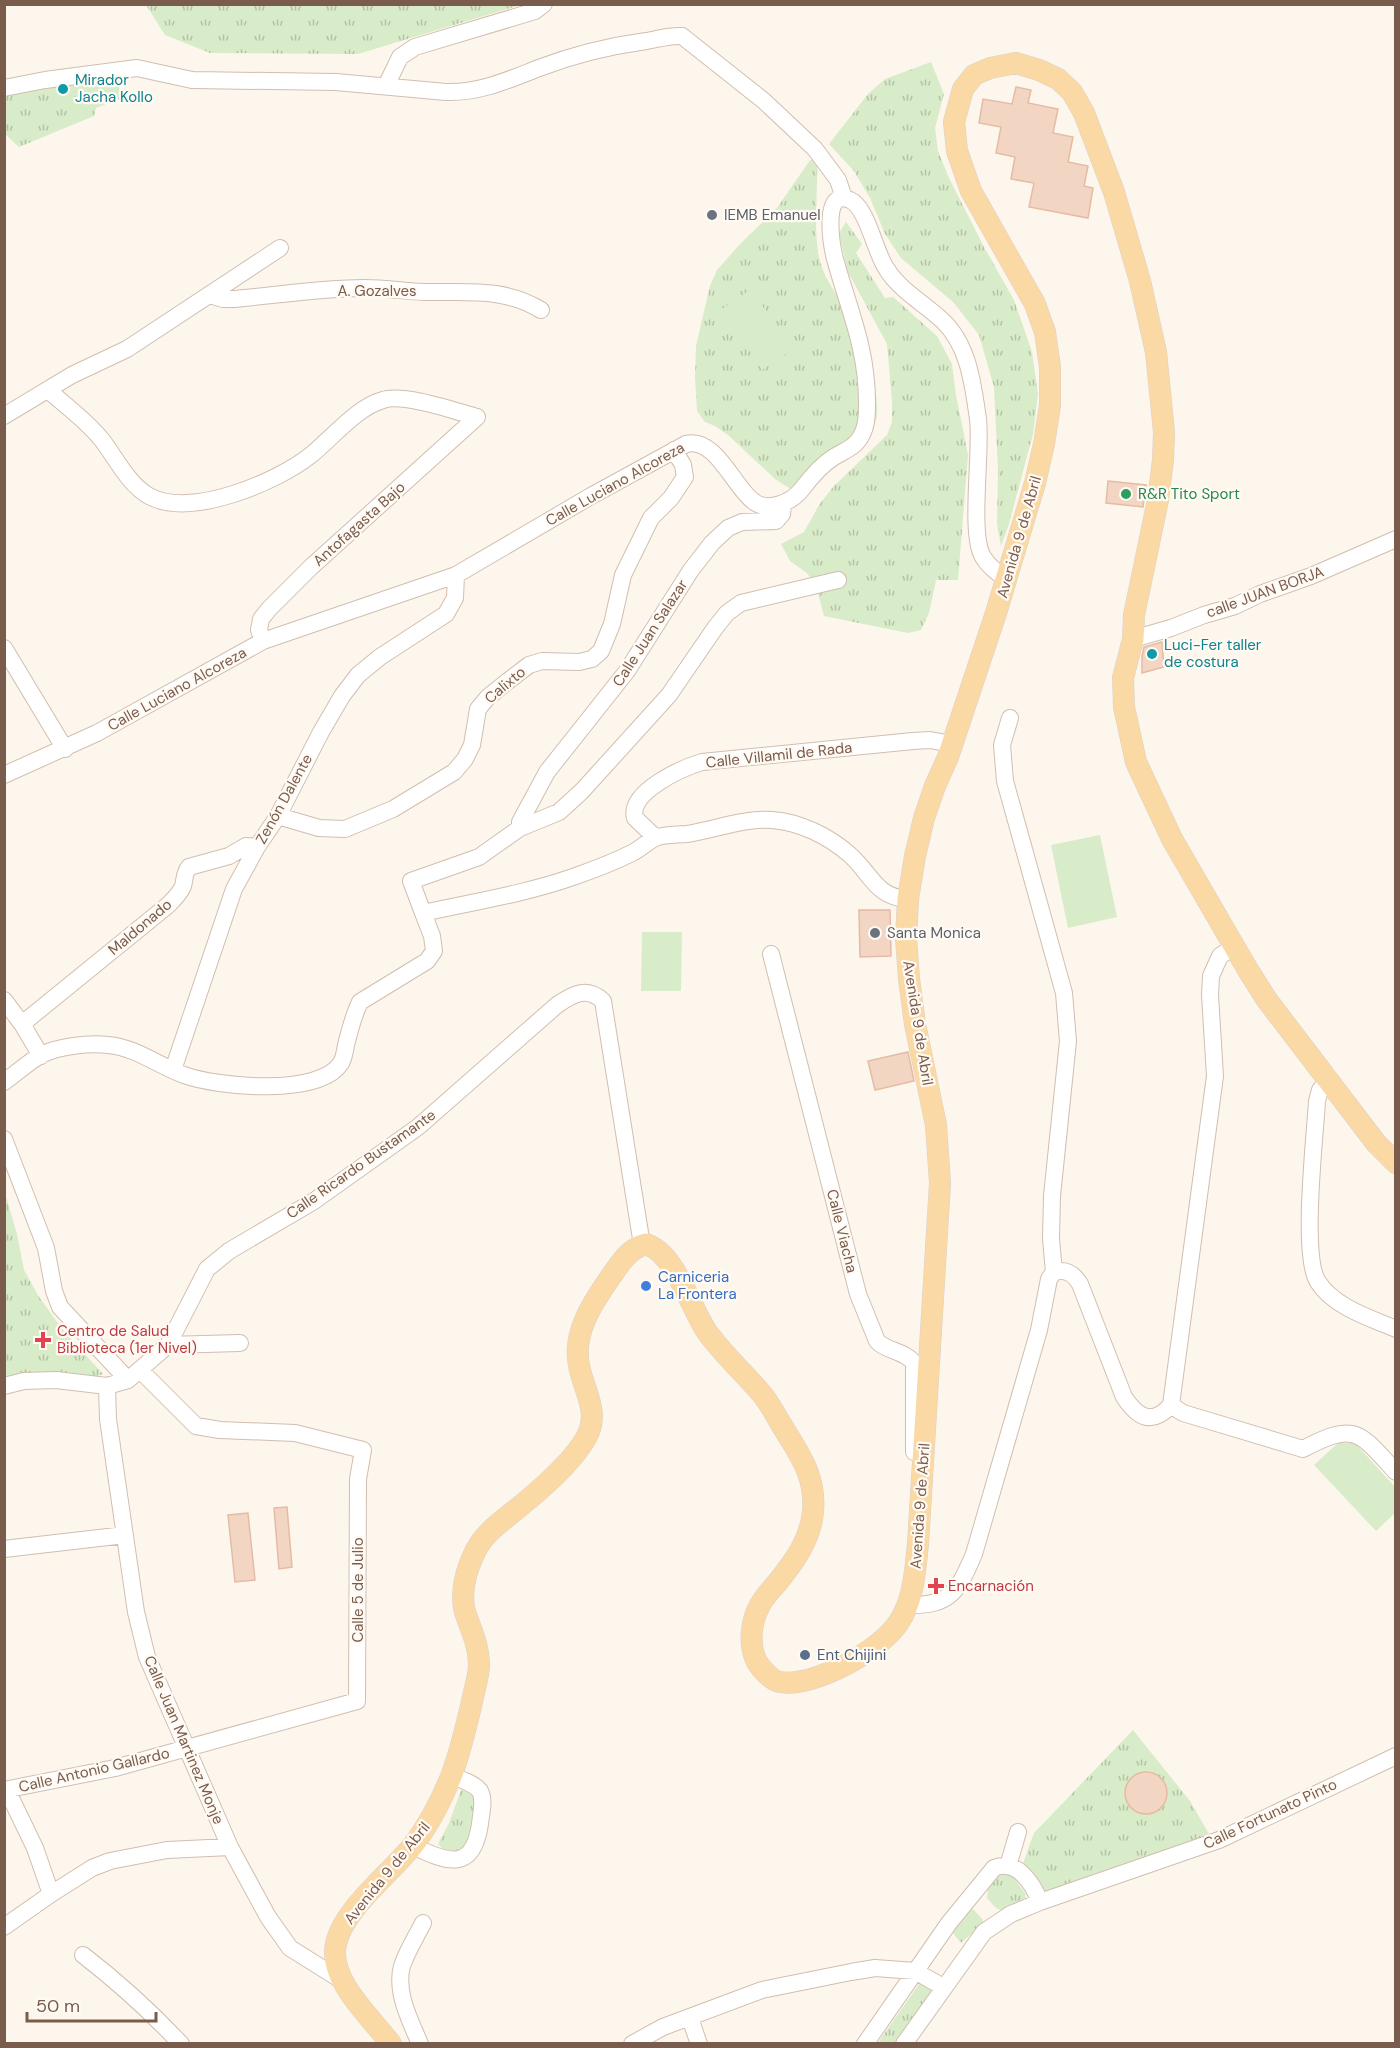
<svg xmlns="http://www.w3.org/2000/svg" width="1400" height="2048" font-family="'DM Sans',sans-serif">
<style>
.grass{fill:url(#grass-tufts)}
.pitch{fill:#d8ecc9}
.building{fill:#f3d5c3;stroke:#e6bba3;stroke-width:1.5}
.lines{fill:none;stroke-linecap:round;stroke-linejoin:round}
.minor-casing{stroke:#d1beb0;stroke-width:18}
.major-casing{stroke:#dad1cd;stroke-width:22}
.minor{stroke:#fff;stroke-width:16}
.major{stroke:#fbd9a5;stroke-width:21}
.culture-dot{fill:#0f9aa8;stroke:#fffaf3;stroke-width:2}
.worship-dot{fill:#6b7280;stroke:#fffaf3;stroke-width:2}
.leisure-dot{fill:#2e9e5b;stroke:#fffaf3;stroke-width:2}
.shop-dot{fill:#3f7fe0;stroke:#fffaf3;stroke-width:2}
.health-dot{fill:#e0444e;stroke:#fffaf3;stroke-width:2}
.service-dot{fill:#5c6f8a;stroke:#fffaf3;stroke-width:2}
.labels{text-anchor:middle;dominant-baseline:central;stroke-width:4.5;stroke-linejoin:round;paint-order:stroke}
.culture-label{font-size:15px;fill:#0d838f;stroke:#fffaf3;text-anchor:start}
.worship-label{font-size:15px;fill:#5b616d;stroke:#fffaf3;text-anchor:start}
.street-label{font-size:15px;fill:#7a5c4d;stroke:#fffaf3}
.leisure-label{font-size:15px;fill:#27864d;stroke:#fffaf3;text-anchor:start}
.shop-label{font-size:15px;fill:#366cbe;stroke:#fffaf3;text-anchor:start}
.health-label{font-size:15px;fill:#be3a42;stroke:#fffaf3;text-anchor:start}
.service-label{font-size:15px;fill:#4e5e75;stroke:#fffaf3;text-anchor:start}
</style>
<defs>
<pattern id="grass-tufts" width="24" height="20" patternUnits="userSpaceOnUse" patternTransform="scale(1.5)"><rect width="24" height="20" fill="#d8ecc9"/><path d="M3 7l-1-3M5 7V3M7 7l1-3M15 17l-1-3M17 17v-4M19 17l1-3" fill="none" stroke="#b4c2a5"/></pattern>
</defs>
<rect width="100%" height="100%" fill="#fdf6ec"/>
<path class="grass" d="M146,5H520L358,54L210,53L165,35Z
M931,62L944,94L935,128L938,151L949,178L984,247L1014,300L1032,352L1038,394L1033,434L1009,524L1001,546L997,524L998,470L994,387L979,335L954,303L901,258L885,234L870,198L854,171L829,144L868,94L885,79Z
M115,70L122,98L96,108L94,116L19,147L5,134V88Z
M814,159L817,164C818,195 813,227 819,257C824,281 840,298 852,318C865,341 879,389 877,416C876,423 872,427 868,431L802,489L789,488L775,479L728,435L715,426L705,422L697,411L695,377L696,346L710,286L717,270L741,243L777,208L810,160Z
M846,222L862,244L856,253L885,298L893,297L937,336L952,364L956,395L968,455L958,580H936L929,613L921,630L908,633L824,616L816,586L807,573L790,561L781,544L804,532L819,505L833,487L887,435L892,422V402L887,344L848,272L839,233Z
M5,1193L17,1234L24,1270L39,1297L63,1330L103,1374L86,1380L5,1388Z
M1133,1730L1190,1801L1209,1834L1152,1858L1083,1878L1054,1892L1038,1890L1022,1866L1034,1833Z
M461,1790L475,1792L473,1835L461,1853L443,1849L438,1844L449,1823Z
M1000,1874H1011L1025,1893L1026,1899C1021,1905 1005,1913 998,1909C994,1907 990,1901 987,1898L988,1888Z
M970,1909L974,1910L983,1920V1924L962,1942H960L953,1933Z
M919,1984L928,1986L931,1991L898,2043L877,2044Z"/>
<path class="pitch" d="M751,289L792,350L762,370L722,309Z
M1100,835L1117,917L1068,928L1051,845Z
M642,932H682L681,991H641Z
M1338,1443H1355L1395,1487V1513L1376,1531L1314,1465Z"/>
<path class="building" d="M1016,87L1031,90L1028,103L1058,109L1053,133L1073,137L1068,162L1088,166L1084,186L1093,188L1088,218L1029,207L1034,183L1011,179L1015,157L996,153L1001,127L979,123L983,99L1012,104Z
M1108,481L1146,485L1143,507L1106,503Z
M1162,642L1164,667L1142,673V656L1144,647Z
M859,910H890L891,956L860,957Z
M908,1052L914,1081L875,1090L868,1061Z
M287,1507L292,1567L279,1569L274,1508Z
M248,1513L255,1580L235,1582L228,1515Z
M1125 1793a21 21 0 1 1 42 0a21 21 0 1 1-42 0Z"/>
<g class="lines">
<g class="minor-casing">
<path id="minor" d="M386,86L400,57L415,47L535,11L544,4
M4,88L45,80L137,68L192,80L336,82L446,92C480,93 508,80 539,68C573,55 610,46 646,41C658,39 670,35 682,36L764,101L815,149L838,180L844,198
M210,295L223,299H235C277,295 323,288 364,288C384,288 404,291 424,292C465,293 504,287 541,310
M48,390C66,406 87,421 102,440C116,458 128,484 149,496C190,519 277,482 311,455C332,438 357,407 383,400C403,393 455,411 477,417
M4,416L72,375L127,349L280,248
M1133,639L1171,628L1204,615L1235,606L1260,594L1311,576L1396,539
M263,641L259,630L261,619L269,609L311,567L477,417
M4,648L65,749
M1010,718L1002,745L1005,781L1064,993L1068,1041L1052,1196L1051,1239L1054,1272
M4,775L97,733L263,641L456,575L591,496L686,444C715,436 734,487 753,501C768,513 792,502 802,489C811,477 821,465 834,457C842,452 851,449 857,442C867,430 867,417 867,402C867,348 849,310 835,259C832,247 821,187 850,200C867,207 875,252 886,268C900,291 924,303 943,321C969,346 973,385 978,419C982,451 969,534 983,557C989,567 997,573 1007,579
M278,816L319,828L345,829L393,809L454,772L465,759L472,745L478,709L488,697L508,681L529,665L542,661L579,662L592,659L601,651L612,624L623,575L651,518L671,498L685,477L683,465L674,450
M520,828V822L547,772L627,671L691,570L712,543L728,528L742,522L776,521L782,514L783,504
M656,838L635,818C628,792 682,768 702,762L913,741L930,740L952,744
M423,913L411,881L479,857L520,828L559,812L582,791L669,695L715,628L727,613L741,603L838,580
M771,954L858,1294L877,1341C887,1352 904,1350 914,1363V1452
M4,1000L22,1024L41,1056
M22,1024L167,906C173,900 180,894 183,886C185,879 184,873 189,867L229,856L246,846L257,847
M173,1070L234,889L257,847L278,816L321,732L342,696L358,675L380,657L446,614L455,598L456,575
M1329,1079L1320,1090L1317,1101C1315,1137 1301,1256 1318,1282C1334,1307 1370,1318 1396,1329
M4,1082C16,1074 28,1062 41,1055C59,1046 88,1043 108,1045C135,1047 159,1066 184,1075C217,1087 320,1097 341,1063C344,1058 345,1051 346,1045C350,1030 353,1016 360,1002L427,961L434,951L432,936L423,913C473,902 524,894 573,877C593,870 614,862 632,853C640,849 647,842 655,838C664,834 677,835 687,834C714,830 744,818 772,820C800,822 828,836 849,854C871,873 876,898 908,899
M4,1139L46,1248L54,1291L60,1307L128,1380
M168,1345L240,1343
M4,1386L24,1381L56,1380L107,1386L128,1380L168,1345L207,1269L229,1251L314,1201L418,1127L557,1005C573,994 587,986 603,1001L642,1245
M107,1386L108,1419L136,1612L147,1657L230,1847L268,1917L290,1948L341,1980
M1171,1405L1183,1413L1303,1449C1356,1421 1359,1432 1396,1472
M4,1549L125,1535
M908,1605C951,1606 958,1591 974,1554L1039,1330L1049,1279L1054,1272C1066,1269 1073,1273 1080,1284L1124,1397C1138,1418 1152,1426 1171,1405L1215,1076L1210,995L1211,976L1220,956L1235,946
M4,1790L115,1768L357,1701L358,1479L363,1450L295,1433L220,1430L196,1426L141,1371
M7,1790L35,1848L51,1894
M413,1846C448,1863 473,1872 480,1824C481,1813 485,1801 480,1791C474,1783 460,1779 451,1776
M1008,1866L1018,1832
M4,1927L51,1894L92,1868L110,1861L167,1850L230,1847
M83,1955C118,1982 150,2011 181,2044
M690,2018L699,2044
M420,2044C410,2020 395,1992 402,1966C407,1951 416,1937 423,1923
M632,2044L663,2027L762,1990L851,1972L875,1968L915,1971L943,1987
M865,2044L949,1923L994,1868C1017,1858 1033,1884 1040,1902
M904,2044L984,1932L1011,1914L1040,1902L1219,1840L1396,1756"/>
</g>
<g class="major-casing">
<path id="major" d="M391,2044C371,2017 328,1980 336,1944C343,1909 392,1872 414,1844C430,1823 442,1799 452,1774C461,1749 467,1724 473,1697C475,1687 479,1675 479,1665C479,1646 472,1632 466,1615C459,1595 466,1570 475,1552C484,1533 502,1521 518,1508C540,1490 572,1463 586,1438C601,1412 583,1390 579,1365C572,1332 594,1301 612,1275C621,1262 630,1248 646,1244C676,1254 690,1307 707,1332C723,1354 744,1373 761,1393C769,1402 775,1414 781,1424C799,1454 816,1475 813,1511C811,1539 794,1562 777,1583C771,1590 764,1597 760,1605C751,1621 748,1645 757,1662C761,1669 772,1681 780,1682C814,1688 881,1650 899,1622C914,1599 915,1571 918,1544L940,1183L936,1125L915,1024L909,979L906,938L908,899L915,856L924,818L935,786L948,757L996,613L1035,483L1044,444L1050,405V367L1045,332L1035,304L971,191L957,151L954,122L963,89L974,75L990,68L1016,63L1039,70L1058,79L1072,92L1084,113L1114,192L1140,281L1156,352L1164,432L1163,460L1158,500L1134,615L1133,639L1123,678L1124,707L1136,762L1172,839L1248,970L1267,1000L1376,1143L1396,1163"/>
</g>
<use href="#minor" class="minor"/>
<use href="#major" class="major"/>
</g>
<g class="culture-dot">
<circle cx="63" cy="89" r="6"/>
<circle cx="1152" cy="654" r="6"/>
</g>
<g class="worship-dot">
<circle cx="712" cy="215" r="6"/>
<circle cx="875" cy="933" r="6"/>
</g>
<circle class="leisure-dot" cx="1126" cy="494" r="6"/>
<circle class="shop-dot" cx="646" cy="1286" r="6"/>
<g class="health-dot">
<path d="M40 1331h6v6h6v6h-6v6h-6v-6h-6v-6h6z"/>
<path d="M933 1577h6v6h6v6h-6v6h-6v-6h-6v-6h6z"/>
</g>
<circle class="service-dot" cx="805" cy="1655" r="6"/>
<g class="labels">
<g class="culture-label">
<text x="75" y="80">Mirador<tspan x="75" dy="17">Jacha Kollo</tspan></text>
<text x="1164" y="645">Luci-Fer taller<tspan x="1164" dy="17">de costura</tspan></text>
</g>
<g class="worship-label">
<text x="724" y="215">IEMB Emanuel</text>
<text x="887" y="933">Santa Monica</text>
</g>
<g class="street-label">
<text x="377" y="291">A. Gozalves</text>
<text transform="translate(615 484) rotate(-29)">Calle Luciano Alcoreza</text>
<text transform="translate(359 524) rotate(-42)">Antofagasta Bajo</text>
<text transform="translate(1019 537) rotate(-74)">Avenida 9 de Abril</text>
<text transform="translate(1265 592) rotate(-20)">calle JUAN BORJA</text>
<text transform="translate(650 633) rotate(-57)">Calle Juan Salazar</text>
<text transform="translate(505 685) rotate(-40)">Calixto</text>
<text transform="translate(177 689) rotate(-29)">Calle Luciano Alcoreza</text>
<text transform="translate(779 755) rotate(-6)">Calle Villamil de Rada</text>
<text transform="translate(284 799) rotate(-61)">Zenón Dalente</text>
<text transform="translate(140 927) rotate(-40)">Maldonado</text>
<text transform="translate(918 1023) rotate(81)">Avenida 9 de Abril</text>
<text transform="translate(361 1164) rotate(-35)">Calle Ricardo Bustamante</text>
<text transform="translate(842 1231) rotate(76)">Calle Viacha</text>
<text transform="translate(920 1506) rotate(-86)">Avenida 9 de Abril</text>
<text transform="translate(358 1590) rotate(-90)">Calle 5 de Julio</text>
<text transform="translate(184 1740) rotate(67)">Calle Juan Martinez Monje</text>
<text transform="translate(94 1770) rotate(-13)">Calle Antonio Gallardo</text>
<text transform="translate(1270 1814) rotate(-25)">Calle Fortunato Pinto</text>
<text transform="translate(387 1873) rotate(-51)">Avenida 9 de Abril</text>
</g>
<g class="leisure-label">
<text x="1138" y="494">R&amp;R Tito Sport</text>
</g>
<g class="shop-label">
<text x="658" y="1277">Carniceria<tspan x="658" dy="17">La Frontera</tspan></text>
</g>
<g class="health-label">
<text x="57" y="1331">Centro de Salud<tspan x="57" dy="17">Biblioteca (1er Nivel)</tspan></text>
<text x="948" y="1586">Encarnación</text>
</g>
<g class="service-label">
<text x="817" y="1655">Ent Chijini</text>
</g>
</g>
<rect width="1400" height="2048" fill="none" stroke="#7a5c4d" stroke-width="12"/>
<path d="M27 2012v9h129v-9" fill="none" stroke="#7a5c4d" stroke-width="3"/>
<text x="36" y="2012" font-size="18" fill="#7a5c4d" stroke="#fffaf3" stroke-width="4.5" paint-order="stroke">50 m</text>
</svg>
